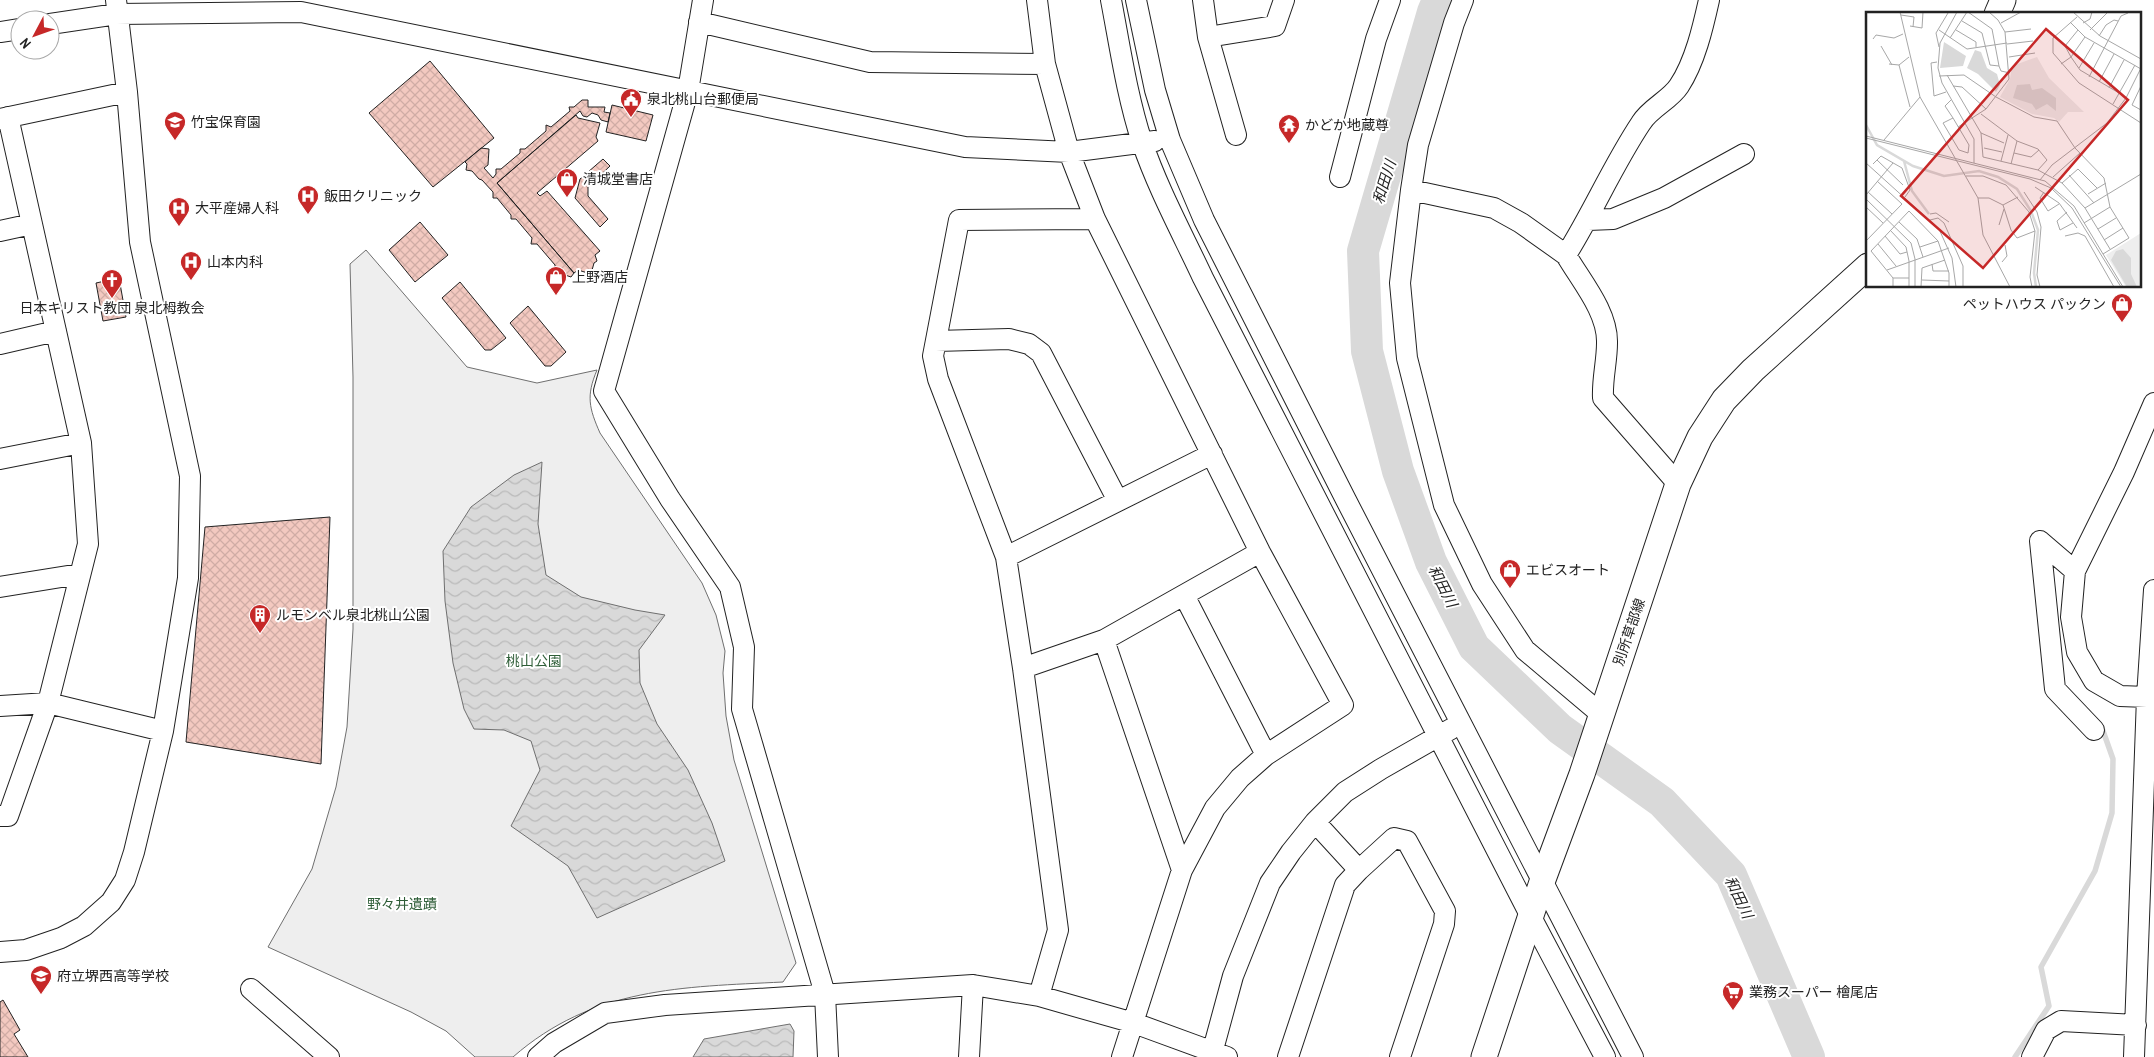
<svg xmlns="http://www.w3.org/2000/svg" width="2154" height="1057" font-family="'Archivo Narrow','Noto Sans JP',sans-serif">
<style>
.park{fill:#eee;stroke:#6f6f6f}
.water{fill:url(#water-waves);stroke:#6f6f6f}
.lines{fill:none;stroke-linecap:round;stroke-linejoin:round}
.stream{stroke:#d9d9d9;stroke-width:5.5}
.river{stroke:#d9d9d9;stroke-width:32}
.building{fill:url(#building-cross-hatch);stroke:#222}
.minor-casing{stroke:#222;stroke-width:22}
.major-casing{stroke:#222;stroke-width:27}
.minor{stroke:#fff;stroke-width:20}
.major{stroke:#fff;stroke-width:25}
.labels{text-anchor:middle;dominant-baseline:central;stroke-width:4;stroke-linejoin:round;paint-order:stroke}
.poi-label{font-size:14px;fill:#222;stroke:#fff;text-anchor:start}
.street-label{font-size:14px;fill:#222;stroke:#fff}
.park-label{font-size:14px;fill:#2f5e38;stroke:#fff}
.water-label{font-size:15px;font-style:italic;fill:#222;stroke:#fff}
.inset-river{fill:none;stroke:#d9d9d9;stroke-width:2.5}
.inset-road{fill:none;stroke:#a7a7a7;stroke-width:1}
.view{fill:#c62828;fill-opacity:0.15;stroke:#c62828;stroke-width:2.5}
.inset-edge{fill:none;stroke:#222;stroke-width:2.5}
</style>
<defs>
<pattern id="water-waves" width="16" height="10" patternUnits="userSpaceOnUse" patternTransform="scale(1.25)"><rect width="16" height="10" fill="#d9d9d9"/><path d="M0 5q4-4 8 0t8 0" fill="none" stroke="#bababa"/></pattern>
<pattern id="building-cross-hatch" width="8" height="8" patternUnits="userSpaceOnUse" patternTransform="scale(1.25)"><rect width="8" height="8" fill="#f3c9c0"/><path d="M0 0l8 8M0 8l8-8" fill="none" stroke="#d0aca5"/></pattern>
</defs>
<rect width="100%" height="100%" fill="#fff"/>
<path class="park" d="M366,250L467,367L537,383L597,370C586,396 589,408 600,433L702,583L716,615L725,651L723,673L726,716L734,760L796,963L783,982C682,987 593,987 513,1057H475L446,1031L411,1012L268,947L312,869L336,787L347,727L353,629V377L350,264Z"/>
<path class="water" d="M542,462L538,524L546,575L581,597L635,610L665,615L639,650L640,683L657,724L688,770L712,823L725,861L597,918L568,866L511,826L540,770L531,741L504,730L474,729L464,709L453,663L445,601L443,551L471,507L514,475Z
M790,1024L794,1031L793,1057H693L704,1039Z"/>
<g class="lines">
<path class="stream" d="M2015,1057L2049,1006L2041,967L2095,871L2112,813L2113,759L2102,728"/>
<path class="river" d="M1438,0L1433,12L1363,251L1367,351L1398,471L1431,562L1474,647L1560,729L1662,802L1731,875L1809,1057"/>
</g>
<path class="building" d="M430,61L494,138L433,187L369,113Z
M582,100H588V107H605L604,112L610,113L608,122L601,120L598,115L592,113L587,117L583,116L580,111L497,183L574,273L571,277L565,275L560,269L555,270V265L537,244H531L532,238L516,219H511V215L497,198H493V192L482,180L479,179L472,171L466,170L467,164L465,162L481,148L489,149L488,165L484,168L493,178L496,174V169H501L520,153V149H525L546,131V125L551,127L570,111L569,107H574Z
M612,105L653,115L646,141L606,132Z
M576,115L578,118L600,123L596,137L598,141L537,193L540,196L547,191L600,251L595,255L597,261L594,263L591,274L578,270L574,273L497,183Z
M603,159L610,166L588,187V196L608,219L600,227L575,198L580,179Z
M420,222L448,255L415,282L389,250Z
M119,278L126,317L103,321L96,283Z
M460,282L506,338L491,350H485L442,298Z
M528,306L566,352L551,366H545L510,323Z
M330,517L321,764L186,742L205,527Z
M3,1000L20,1030L14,1034L28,1057H0V1002Z"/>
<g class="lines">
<g class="minor-casing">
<path id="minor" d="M703,0L688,91L604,391L670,499L730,587L744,647L742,709L825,994L828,1057
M1037,0L1045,64L1069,152L1095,219L1260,552L1343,705L1266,755L1240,778L1215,808L1182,870L1122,1057
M1111,0C1120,47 1127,96 1142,142C1158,189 1182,233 1203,278L1531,917L1605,1057
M1136,0L1155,90L1170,140L1204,220L1346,500L1633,1057
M1203,0L1208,37L1236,135
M1463,0L1454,23L1418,145L1411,190L1400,283L1407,358L1444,505L1482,584L1525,650L1601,714
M699,22L870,62L1045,64
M50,24L117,14L301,12L965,147L1069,152L1155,141
M0,32L20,29
M1208,37L1275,26L1284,0
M0,119L127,92
M1340,177L1376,39L1390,0
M1411,190L1494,208L1521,223L1566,255C1593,212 1613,165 1641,123C1650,108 1670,100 1679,86C1695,62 1703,27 1709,0
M1588,220L1613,219L1664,198L1744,154
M0,231L32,224
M1566,255C1581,281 1608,312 1607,343C1607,362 1602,379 1603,398L1678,484
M936,341L1009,339L1029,344L1041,353L1118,501
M0,344L56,331
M0,459L81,443
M2040,541L2055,689L2094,730
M2040,541L2075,571
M1006,557L1212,454
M0,587L80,574
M1184,595L1266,755
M1104,640L1182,870
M1023,668L1104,640L1260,552
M2147,697L2120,696L2094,681L2077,652L2071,617L2075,571L2124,472L2154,403
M0,706L48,703L163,731
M0,816H8L48,703L88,544L81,443L8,117
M1315,822L1359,870
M0,952L26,950L61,938L84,926L111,902L125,880L134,852L163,731L188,578L190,476L140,242L127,92L116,0
M251,989L329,1057
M1039,996L1058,930L1023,668L1006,557L938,379L933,356L959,220L1095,219
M538,1057L554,1043L605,1013L665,1005L973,985L1039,996L1134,1023L1227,1057
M969,1057L973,985
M1211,1057L1233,976L1270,883L1291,852L1315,822L1345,792L1381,769L1451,729
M1288,1057L1345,885L1359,870L1394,838L1407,841L1445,911L1444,924L1400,1057
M2032,1057L2046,1030L2061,1021L2136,1025
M2134,1057L2147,697L2154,590"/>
</g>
<g class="major-casing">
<path id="major" d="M1997,14L2003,0
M1484,1057L1542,882L1582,774L1678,484L1700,437L1724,400L1753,370L1868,266"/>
</g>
<use href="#minor" class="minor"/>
<use href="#major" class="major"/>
</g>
<defs>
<g id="civic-pin" transform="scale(1.125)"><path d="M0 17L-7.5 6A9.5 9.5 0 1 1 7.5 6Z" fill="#c62828" stroke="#fff"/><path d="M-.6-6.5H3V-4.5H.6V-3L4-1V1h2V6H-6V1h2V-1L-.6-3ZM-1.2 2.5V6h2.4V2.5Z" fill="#fff"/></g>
<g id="school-pin" transform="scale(1.125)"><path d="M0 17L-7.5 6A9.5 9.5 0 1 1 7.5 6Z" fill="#c62828" stroke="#fff"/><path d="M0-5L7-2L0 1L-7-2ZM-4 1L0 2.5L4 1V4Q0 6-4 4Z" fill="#fff"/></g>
<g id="temple-pin" transform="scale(1.125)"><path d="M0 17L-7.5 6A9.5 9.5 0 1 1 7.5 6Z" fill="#c62828" stroke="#fff"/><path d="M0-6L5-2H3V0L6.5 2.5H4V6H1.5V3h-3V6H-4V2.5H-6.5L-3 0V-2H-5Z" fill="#fff"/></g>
<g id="shop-pin" transform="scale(1.125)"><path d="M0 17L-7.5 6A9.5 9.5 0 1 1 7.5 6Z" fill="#c62828" stroke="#fff"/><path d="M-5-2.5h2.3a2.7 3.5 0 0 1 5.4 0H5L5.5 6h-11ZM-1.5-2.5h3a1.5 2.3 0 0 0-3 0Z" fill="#fff"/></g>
<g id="hospital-pin" transform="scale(1.125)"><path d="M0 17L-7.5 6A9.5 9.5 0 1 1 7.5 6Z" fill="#c62828" stroke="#fff"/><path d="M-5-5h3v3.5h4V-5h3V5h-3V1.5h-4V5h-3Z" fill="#fff"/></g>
<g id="church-pin" transform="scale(1.125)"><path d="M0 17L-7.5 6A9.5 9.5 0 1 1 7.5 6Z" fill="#c62828" stroke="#fff"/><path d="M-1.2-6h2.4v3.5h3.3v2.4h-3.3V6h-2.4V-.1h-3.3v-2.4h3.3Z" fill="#fff"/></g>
<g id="building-pin" transform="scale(1.125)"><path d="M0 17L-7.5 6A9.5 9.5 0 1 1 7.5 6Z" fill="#c62828" stroke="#fff"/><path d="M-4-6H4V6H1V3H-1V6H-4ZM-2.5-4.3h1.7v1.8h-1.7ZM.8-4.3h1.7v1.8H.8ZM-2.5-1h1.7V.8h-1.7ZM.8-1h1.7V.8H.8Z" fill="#fff"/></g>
<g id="supermarket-pin" transform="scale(1.125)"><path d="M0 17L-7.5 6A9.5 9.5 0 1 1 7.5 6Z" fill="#c62828" stroke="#fff"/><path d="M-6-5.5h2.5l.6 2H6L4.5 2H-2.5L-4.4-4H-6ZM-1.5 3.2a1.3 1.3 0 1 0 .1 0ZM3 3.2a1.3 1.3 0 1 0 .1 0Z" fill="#fff"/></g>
</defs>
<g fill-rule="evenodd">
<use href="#civic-pin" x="631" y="99"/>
<use href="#school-pin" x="175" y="122"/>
<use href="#temple-pin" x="1289" y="125"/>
<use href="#shop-pin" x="567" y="179"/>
<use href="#hospital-pin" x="308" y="196"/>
<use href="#hospital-pin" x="179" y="208"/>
<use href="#hospital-pin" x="191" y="262"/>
<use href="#shop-pin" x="556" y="277"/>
<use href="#church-pin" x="112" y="280"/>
<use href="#shop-pin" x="2122" y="304"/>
<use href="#shop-pin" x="1510" y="570"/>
<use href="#building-pin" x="260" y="615"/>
<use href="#school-pin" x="41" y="976"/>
<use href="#supermarket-pin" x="1733" y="992"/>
</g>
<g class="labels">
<g class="poi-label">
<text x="647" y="99">泉北桃山台郵便局</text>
<text x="191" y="122">竹宝保育園</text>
<text x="1305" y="125">かどか地蔵尊</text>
<text x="583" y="179">清城堂書店</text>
<text x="324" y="196">飯田クリニック</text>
<text x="195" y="208">大平産婦人科</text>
<text x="207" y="262">山本内科</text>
<text x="572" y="277">上野酒店</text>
<text x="2106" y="304" text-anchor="end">ペットハウス パックン</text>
<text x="112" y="308" text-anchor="middle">日本キリスト教団 泉北栂教会</text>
<text x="1526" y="570">エビスオート</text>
<text x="276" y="615">ルモンベル泉北桃山公園</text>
<text x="57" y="976">府立堺西高等学校</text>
<text x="1749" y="992">業務スーパー 檜尾店</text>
</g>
<g class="street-label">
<text transform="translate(1629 632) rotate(-71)">別所草部線</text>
</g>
<g class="park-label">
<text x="534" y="661">桃山公園</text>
<text x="402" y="904">野々井遺蹟</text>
</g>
<g class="water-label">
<text transform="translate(1384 182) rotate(-73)">和田川</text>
<text transform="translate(1443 586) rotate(63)">和田川</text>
<text transform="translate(1739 897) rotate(64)">和田川</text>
</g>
</g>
<g transform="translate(1866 12)">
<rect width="275" height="275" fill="#fff"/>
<path d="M171,45L183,66L218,100H202L193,110L188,106L166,102L134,85L144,67L146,54ZM275,221V275H260L240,243Z" fill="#eee"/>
<path d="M78,30L100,44L97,54L74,56ZM109,38L115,40L121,56L131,62L134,73L130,80L112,62L101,56ZM164,72L166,78L176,76L190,86V99L181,92L170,98L166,92L147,86L151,73ZM257,237L265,246V262L271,275H261L245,248L250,239Z" fill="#d9d9d9"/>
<path class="inset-river" d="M0,113L11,133L47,154L78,164L113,159L132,165L151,177L165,199L172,218L168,261L170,275M38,149L46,179L63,202"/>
<path class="inset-road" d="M34,0L54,85L112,186L117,223L144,275M91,0L74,31L72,56L76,71L108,127V151M102,0L126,17L133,54L135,59L144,61M207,0L234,24L275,47M35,3L48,5L47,15M211,5L187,26V41L213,71L275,111M96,9L116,21L124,53L133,54M204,10L219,25L275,57M135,11L155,0M217,11L224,7L226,0M44,14L56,16L57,0M73,18L101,37L141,31M90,18L110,30V35M212,18L199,34L205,45L214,58L253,81M224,18L242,0M139,20L165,17M233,24L240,13L248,8L252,9M84,26L101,0M7,27L10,23L28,26L37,22M141,32L167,29M15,34L26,53M73,35L70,21L82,1M143,45L169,41M71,50L65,51L68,84L80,80M23,52L33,53L43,45M195,52L205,45L219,25M33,53L44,95M213,56L228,31M81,63L115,121L117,145L172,158L196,171L219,196L244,237M73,64L98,63L130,85L168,105L191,109L209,136L238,166L244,195L263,226L237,242M223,65L255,4L262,1M233,70L248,42M87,74L96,75L120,97M275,74L266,93L275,98M243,76L258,48M85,88L79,94L87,106L103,133L102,141L93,138L77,111L87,106M247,92L269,53M115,102L151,129L172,137L181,148L172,158M92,115L120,97L143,67L139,20L132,8L123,0M115,121L138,131M0,124L179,169L208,194L257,275M0,126L164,167L185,176L206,196L255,275M18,128L54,85M118,136L136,140M148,141L165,145L173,138M11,148L37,173M135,149L142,123M0,151L73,217L86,246L90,275M7,152L15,144L36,156L44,178L39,185M145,152L151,129M203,163L228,191M100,164H117L140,173L163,200L169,219L164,265L166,275M187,165L214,141M174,168L186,153L241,111L260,86L275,56M196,171L212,157L231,176M169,175L193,191L211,216M2,180L26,202M158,180L171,200L175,215L171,263L174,275M178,180L174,186L182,199L193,192M222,182L240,171M0,183L27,151M152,185L137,193L145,218L151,226L169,219M112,186H123L137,193M0,187L45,231L49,247V275M0,195L17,211M219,196L275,162M201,200L191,209L194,218L207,211M64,202L70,201L83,210M64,208L72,206L78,211L97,254V275M33,210L51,227L57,245M218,211L244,195M133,213L138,197M232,217L250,206M24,218L40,235L43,249V275M19,224L34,242L41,240M199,224L212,221L219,224L248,275M238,228L257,216M0,229L36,192L11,169M12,232L30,254M54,235L72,229M136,250L141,244L139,233M66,252L67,259H83M21,258L83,236M27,266H43M56,268L83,269M27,275V266L5,239L43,199L72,229L83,261V275M55,275L56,256L79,248"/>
<path class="view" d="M180,17L262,88L117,256L35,184Z"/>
<rect width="275" height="275" class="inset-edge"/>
</g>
<g transform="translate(35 35) rotate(229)"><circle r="24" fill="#ffffff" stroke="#a7a7a7"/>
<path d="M0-4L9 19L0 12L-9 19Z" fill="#c62828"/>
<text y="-8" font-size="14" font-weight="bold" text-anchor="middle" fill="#222222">N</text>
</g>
</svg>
